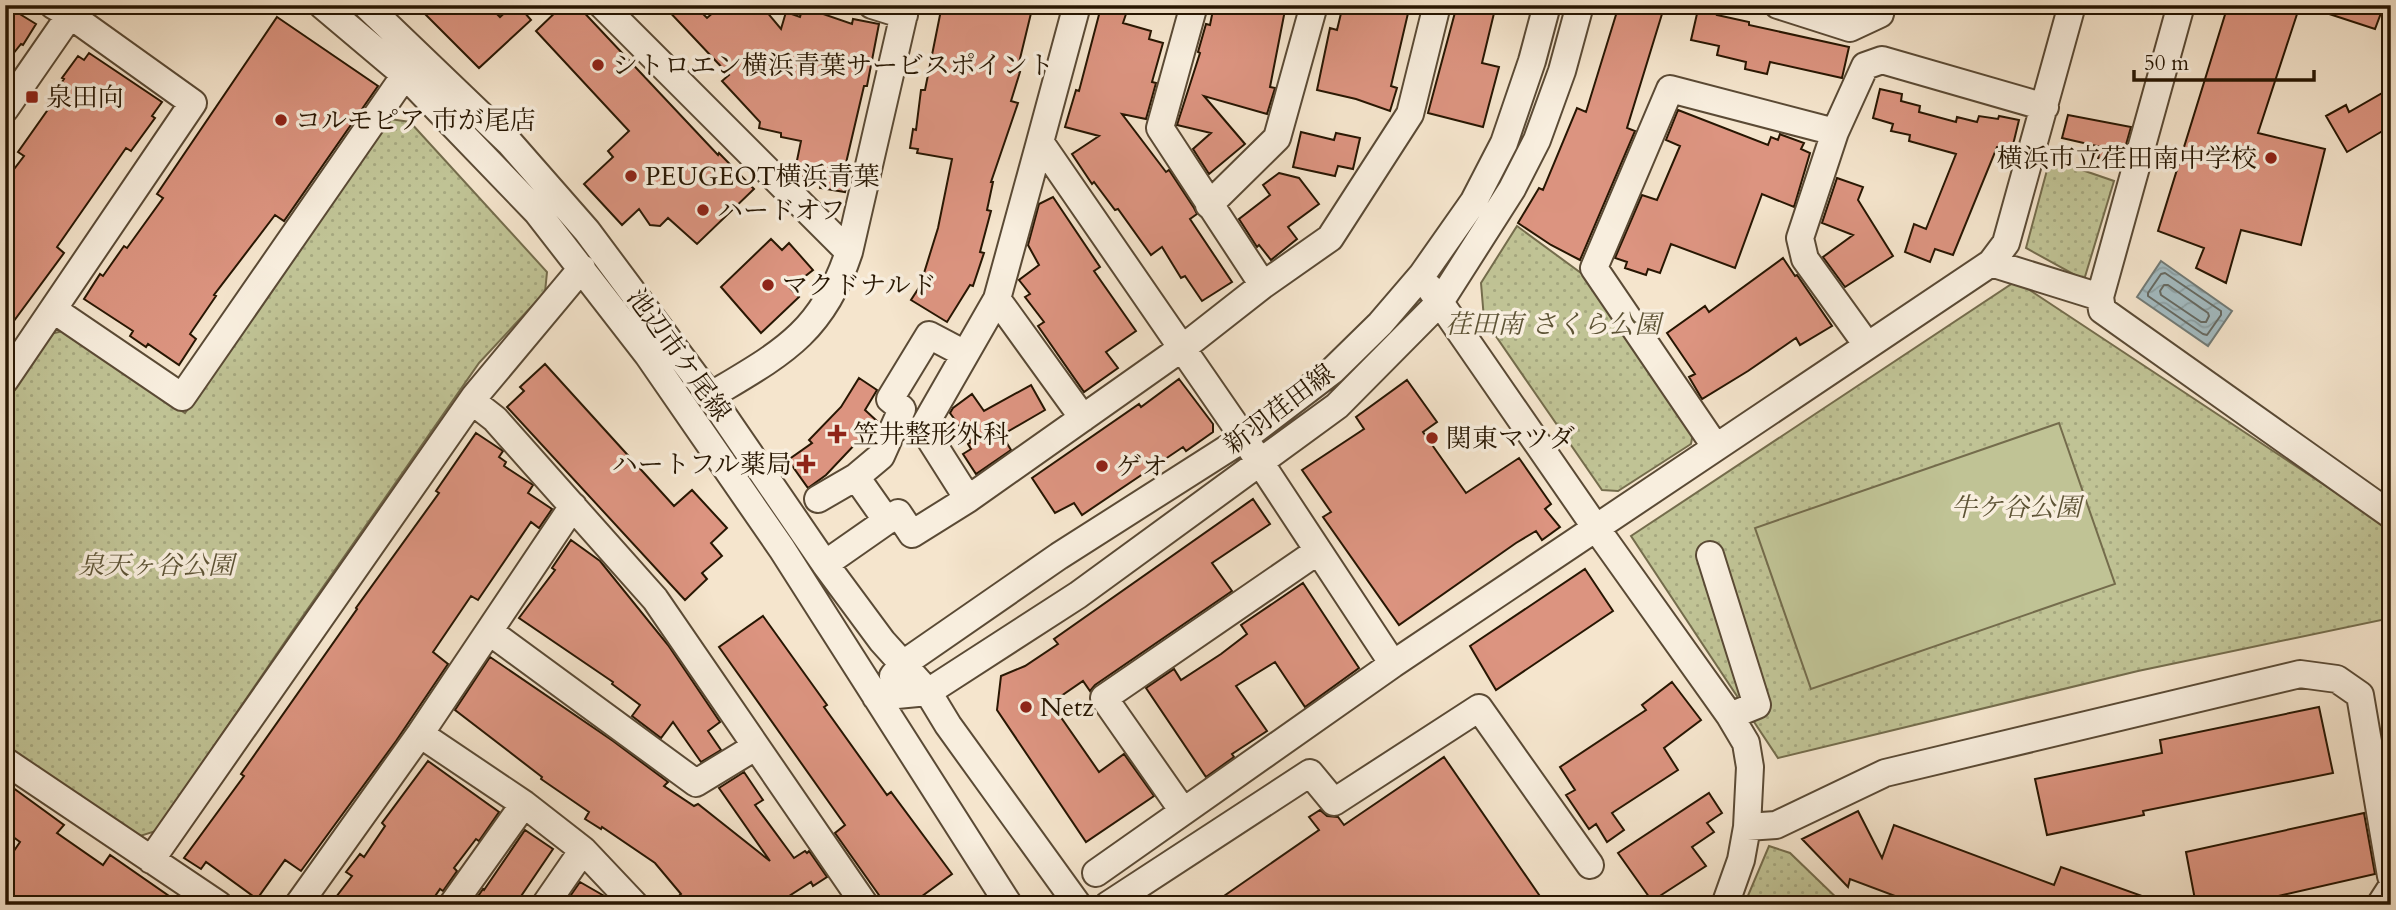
<svg xmlns="http://www.w3.org/2000/svg" width="2396" height="910" font-family="Cardo,'Noto Serif JP',serif">
<style>
.green{fill:url(#green-dots);stroke:#746c4c;stroke-width:2}
.pitch{fill:#c0c395;stroke:#746c4c;stroke-width:2}
.water{fill:url(#water-waves);stroke:#717a76;stroke-width:2}
.lines{fill:none;stroke-linecap:round;stroke-linejoin:round}
.shore{stroke:#656962;stroke-width:2}
.building{fill:#dc9480;stroke:#271602;stroke-width:2}
.minor-casing{stroke:#5a4a35;stroke-width:30}
.minor{stroke:#f8eede;stroke-width:26}
.poi-dot{fill:#8f2418;stroke:#f8eede;stroke-width:2.5}
.labels{text-anchor:middle;dominant-baseline:central;stroke-width:7;stroke-linejoin:round;paint-order:stroke}
.poi-label{font-size:26px;fill:#271602;stroke:#f8eede;text-anchor:start}
.park-label{font-size:26px;font-style:italic;fill:#5d5335;stroke:#f8eede}
.street-label{font-size:26px;fill:#271602;stroke:#f8eede}
</style>
<defs>
<pattern id="green-dots" width="8" height="8" patternUnits="userSpaceOnUse" patternTransform="scale(1.75)"><rect width="8" height="8" fill="#c0c395"/><path d="M2 2h.1M6 6h.1" fill="none" stroke="#a5a77f" stroke-width="1.8" stroke-linecap="round"/></pattern>
<pattern id="water-waves" width="16" height="10" patternUnits="userSpaceOnUse" patternTransform="scale(1.75)"><rect width="16" height="10" fill="#a3bcc3"/><path d="M0 5q4-4 8 0t8 0" fill="none" stroke="#8ca1a6"/></pattern>
</defs>
<rect width="100%" height="100%" fill="#f5e5cd"/>
<filter id="stains"><feTurbulence type="fractalNoise" baseFrequency=".00286" numOctaves="4"/><feColorMatrix values="0 0 0 0 .2 0 0 0 0 .09 0 0 0 0 .02 0 0 0 .5 -.17"/></filter>
<radialGradient id="worn" r=".72"><stop offset=".6" stop-color="#630" stop-opacity="0"/><stop offset="1" stop-color="#630" stop-opacity=".3"/></radialGradient>
<path class="green" d="M390,119L410,122L547,272L545,292L479,363L291,633L156,831L137,837L5,746V399L50,334L63,331L185,413Z
M2050,159L2114,181L2084,280L2026,248Z
M1517,226L1585,276L1693,433L1691,444L1618,491L1602,490L1484,319L1481,283Z
M2016,281L2391,529V618L2138,671L1778,758L1631,536Z
M1769,846L1790,853L1844,905H1744Z"/>
<path class="pitch" d="M2059,423L2115,584L1811,689L1755,528Z"/>
<path class="water" d="M2161,261L2232,311L2208,346L2137,297Z"/>
<g class="lines">
<path class="shore" d="M2165,273L2221,311V315L2207,335L2203,334L2148,296V293L2161,274Z
M2164,285H2168L2208,313L2209,316L2206,322H2201L2161,295L2160,291Z"/>
</g>
<path class="building" d="M5,5L36,24L23,45L21,44L5,64Z
M416,5H488L500,17L513,5H518L531,20L479,68Z
M563,5H577L718,155L719,153L754,189L697,244L668,218L660,226L650,225L639,209L622,225L584,184L613,157L608,151L629,131L536,31Z
M663,5H694L707,18L722,5H761L781,29L786,12L800,17L803,7L852,24L853,19L879,24L867,86H864L846,163L851,164L845,192L820,188L821,181L794,175L801,141L781,137V133L759,128L760,122L722,81L729,75Z
M942,5H1033L1017,71L1020,72L1011,101L1018,103L991,182H993L987,210L991,211L980,252L984,253L973,286L970,285L947,322L911,300L920,286L938,228L952,159L917,153L918,149L910,148L913,129L916,130L921,90H925Z
M1214,5H1286L1270,87L1275,88L1267,114L1204,96L1245,144L1209,174L1193,149L1211,133L1177,125L1200,53L1198,52L1206,24L1210,25Z
M1343,5H1394L1409,9L1391,86L1397,88L1390,111L1356,99L1317,90L1330,28L1337,30Z
M1457,5H1496L1482,63L1499,67L1483,127L1428,113Z
M1619,5H1633L1662,14L1627,128L1635,131L1580,260L1551,245L1518,223L1539,188L1543,190L1577,108L1586,112Z
M1699,5L1719,10L1717,15L1749,22V25L1849,47L1842,78L1770,62L1767,74L1745,69L1746,62L1717,55L1719,46L1691,40Z
M2228,5H2300L2258,133L2325,149L2301,245L2241,230L2226,283L2196,268L2204,248L2158,231Z
M2315,5H2384L2375,29L2314,9Z
M1101,7L1126,14L1123,23L1151,31L1149,39L1163,43L1152,82L1156,83L1146,119L1122,114L1166,172L1169,170L1194,208L1197,214L1190,219L1232,282L1202,301L1185,276L1181,278L1162,247L1151,255L1118,209L1115,210L1094,182L1092,184L1072,154L1099,136L1065,127L1076,90L1079,91Z
M277,17L378,86L284,221L275,215L214,295L216,296L190,334L196,339L179,365L148,344L146,347L130,336L133,331L84,299L100,274L103,276L124,246L127,248L163,198L157,194Z
M89,53L162,102L152,116L155,118L131,151L126,148L57,247L64,253L5,333V181L24,156L18,152L49,108L46,106L64,79L62,78L78,56L84,60Z
M2391,88V126L2347,152L2326,116L2346,105L2349,112Z
M1880,89L1902,94L1901,101L1920,106L1919,112L1956,122L1957,117L1977,122L1979,116L1998,119L1999,116L2019,120L2012,149L1997,147L1953,255L1935,249L1930,262L1905,252L1914,224L1926,229L1956,154L1909,141L1910,135L1891,131L1893,124L1873,118Z
M1678,110L1768,145L1771,137L1778,140L1780,134L1782,135L1804,143L1801,149L1810,153L1794,207L1762,194L1735,268L1671,244L1660,273L1648,269L1646,275L1625,268L1627,262L1615,258L1642,195L1657,200L1680,146L1666,140Z
M2068,115L2131,127L2120,166L2098,158L2101,147L2062,138Z
M1301,132L1334,140L1336,133L1360,138L1353,169L1338,166L1335,176L1293,167Z
M1279,173L1299,178L1319,204L1288,227L1297,239L1271,260L1259,245L1257,247L1239,219L1270,195L1263,185Z
M1837,178L1863,187L1858,200L1893,256L1845,287L1823,257L1853,235L1822,223Z
M1053,197L1100,267L1094,271L1136,331L1106,352L1118,368L1084,392L1038,326L1044,322L1025,297L1030,294L1019,280L1039,265L1028,245L1039,204Z
M771,239L782,250L789,243L813,270L790,288L799,297L761,333L721,287Z
M1783,258L1795,276L1797,275L1832,326L1800,345L1796,338L1748,371L1702,399L1689,377L1695,374L1667,333L1705,306L1709,312Z
M545,364L674,506L692,490L727,528L711,543L722,556L702,573L707,579L685,600L507,407L524,391L520,387Z
M859,378L877,390L865,410L877,421L826,475L808,488L788,460L812,443L809,440L841,407Z
M1179,379L1213,424V432L1186,451L1183,447L1082,515L1074,503L1055,513L1032,478L1139,404L1141,407Z
M1407,380L1437,422L1423,432L1466,493L1519,458L1551,504L1545,509L1560,527L1542,540L1536,531L1516,543L1399,625L1323,517L1331,512L1302,470L1364,429L1356,417Z
M1031,385L1045,410L1002,435L1011,450L976,474L963,454L971,449L968,444L971,442L950,413L953,408L972,394L984,411Z
M476,433L503,451L499,457L506,462L504,466L533,485L528,493L552,509L539,528L531,522L478,600L471,596L433,652L448,664L396,741L301,871L285,860L257,899L206,862L201,869L184,858L244,776L241,774L357,609L356,608L439,493L436,491Z
M1253,499L1270,524L1212,563L1232,591L1095,685L1090,691L1083,681L1051,703L1099,772L1124,754L1154,796L1086,842L997,710L1001,676L1025,666L1058,644L1054,639Z
M571,540L600,561L668,645L720,722L708,731L721,750L701,762L673,722L661,738L632,716L640,705L612,684L613,682L519,618L555,570L552,568Z
M1585,569L1613,611L1496,690L1470,646Z
M1303,583L1359,668L1305,707L1275,662L1236,686L1267,731L1232,754L1234,757L1206,777L1146,688L1174,669L1181,680L1221,654L1247,634L1241,625Z
M763,616L827,705L824,707L887,795L891,792L952,874L910,905H886L835,833L845,825L719,647Z
M490,657L613,741L668,782L664,786L694,806L698,804L770,861L719,788L744,772L763,800L755,805L794,858L805,851L807,853L809,851L827,877L813,886L811,882L775,905H669L681,894L655,863L602,827L601,829L585,819L589,812L541,779L542,777L455,710Z
M1672,682L1701,720L1664,748L1678,770L1612,813L1624,830L1607,842L1596,824L1589,829L1566,795L1575,790L1560,767L1646,710L1642,705Z
M2319,707L2333,773L2143,811L2144,815L2047,835L2035,779L2162,753L2160,740Z
M1444,757L1546,905H1211L1319,830L1309,817L1320,810L1327,816L1338,817L1344,825Z
M428,761L499,812L479,841L476,839L454,868L457,871L443,891L440,889L429,905H330L352,876L346,872L360,854L364,857L385,826L382,823Z
M5,782L64,825L57,833L103,865L110,855L182,905H5V864L20,842L5,831Z
M1709,793L1722,813L1707,823L1714,832L1692,847L1706,866L1652,901L1618,853Z
M1858,811L1882,858L1894,825L2054,885L2061,867L2159,902L2158,905H1919L1850,879L1848,887L1802,839Z
M2364,813L2375,874L2239,905H2196L2186,852Z
M525,830L553,849L515,905H472L483,889L484,890Z
M580,882L606,897L613,905H564Z"/>
<g class="lines">
<g class="minor-casing">
<path id="minor" d="M322,5L405,75L537,212L648,355L782,549L1009,905
M366,5L509,142L587,231L710,396L825,564L882,641L928,692L948,725L1078,905
M602,5L849,252
M872,5L904,15
M1077,5L1040,142L1244,438L1393,664
M1194,5L1160,128L1263,285
M1778,5L1850,28L1880,14L1882,5
M5,109L77,5
M1040,142L997,299L923,428L968,499L1189,343L1263,285L1330,238L1410,114L1437,5
M1209,205L1277,138L1314,5
M1991,263L2100,297L2102,310L2391,515
M1430,288L1596,528L1730,716L1746,743L1750,767L1747,827L1741,860L1725,905
M2100,297L2181,5
M997,299L1083,418
M54,310L182,397L405,75
M1867,345L1805,259L1800,238L1835,132L1865,66L1882,60L2045,107
M5,380L193,103L70,15L53,5
M710,396C780,354 822,334 849,252L906,5
M472,401L495,419L655,599L865,905
M1715,446L1594,268L1670,89L1835,132
M856,477L887,521
M818,499L856,477L881,456L902,409L890,399L929,335L965,354
M1710,555L1757,705L1730,716
M825,564L898,513L912,534L968,499
M490,632L696,783L755,747
M893,676L903,664L1059,556L1244,438L1332,371L1380,324L1422,275L1474,201L1504,143L1532,61L1547,5
M876,697L928,692L1078,595L1337,406L1440,302L1512,189L1537,140L1562,71L1580,5
M420,734L524,804L583,850L635,905
M5,761L219,905
M1183,811L1104,698L1318,551
M1747,827L1776,825L1885,773L2300,674L2337,679L2360,695L2391,876
M151,860L475,396L582,268
M1096,873L1393,664L1991,263L2006,243L2072,5
M298,905L420,734L573,506
M452,905L524,804
M545,905L583,850
M1108,905L1310,773L1334,802L1479,708L1590,865
M2380,905L2391,888"/>
</g>
<use href="#minor" class="minor"/>
</g>
<g class="poi-dot">
<circle cx="598" cy="65" r="7"/>
<rect x="25" y="90" width="14" height="14" rx="3.5"/>
<circle cx="281" cy="120" r="7"/>
<circle cx="2271" cy="158" r="7"/>
<circle cx="631" cy="176" r="7"/>
<circle cx="703" cy="210" r="7"/>
<circle cx="768" cy="285" r="7"/>
<path d="M833.5 423.5h7v7h7v7h-7v7h-7v-7h-7v-7h7z"/>
<circle cx="1432" cy="438" r="7"/>
<path d="M802.5 453.5h7v7h7v7h-7v7h-7v-7h-7v-7h7z"/>
<circle cx="1102" cy="466" r="7"/>
<circle cx="1026" cy="707" r="7"/>
</g>
<g class="labels">
<g class="poi-label">
<text x="612" y="65">シトロエン横浜青葉サービスポイント</text>
<text x="46" y="97">泉田向</text>
<text x="295" y="120">コルモピア 市が尾店</text>
<text x="2257" y="158" text-anchor="end">横浜市立荏田南中学校</text>
<text x="645" y="176">PEUGEOT横浜青葉</text>
<text x="717" y="210">ハードオフ</text>
<text x="782" y="285">マクドナルド</text>
<text x="853" y="434">笠井整形外科</text>
<text x="1446" y="438">関東マツダ</text>
<text x="792" y="464" text-anchor="end">ハートフル薬局</text>
<text x="1116" y="466">ゲオ</text>
<text x="1040" y="707">Netz</text>
</g>
<g class="park-label">
<text x="1553" y="324">荏田南 さくら公園</text>
<text x="2016" y="507">牛ケ谷公園</text>
<text x="156" y="565">泉天ヶ谷公園</text>
</g>
<g class="street-label">
<text transform="translate(679 355) rotate(54)">池辺市ケ尾線</text>
<text transform="translate(1279 409) rotate(-37)">新羽荏田線</text>
</g>
</g>
<rect width="2396" height="910" fill="none" stroke="#f5e5cd" stroke-width="28"/>
<rect x="7" y="7" width="2382" height="896" fill="none" stroke="#271602" stroke-width="3.5"/>
<rect x="14" y="14" width="2368" height="882" fill="none" stroke="#271602" stroke-width="2"/>
<path d="M2134 70v10h180v-10" fill="none" stroke="#271602" stroke-width="3.5"/>
<text x="2144" y="70" font-size="21" fill="#271602" stroke="#f8eede" stroke-width="5" paint-order="stroke">50 m</text>
<rect width="100%" height="100%" filter="url(#stains)"/>
<rect width="100%" height="100%" fill="url(#worn)"/>
</svg>
